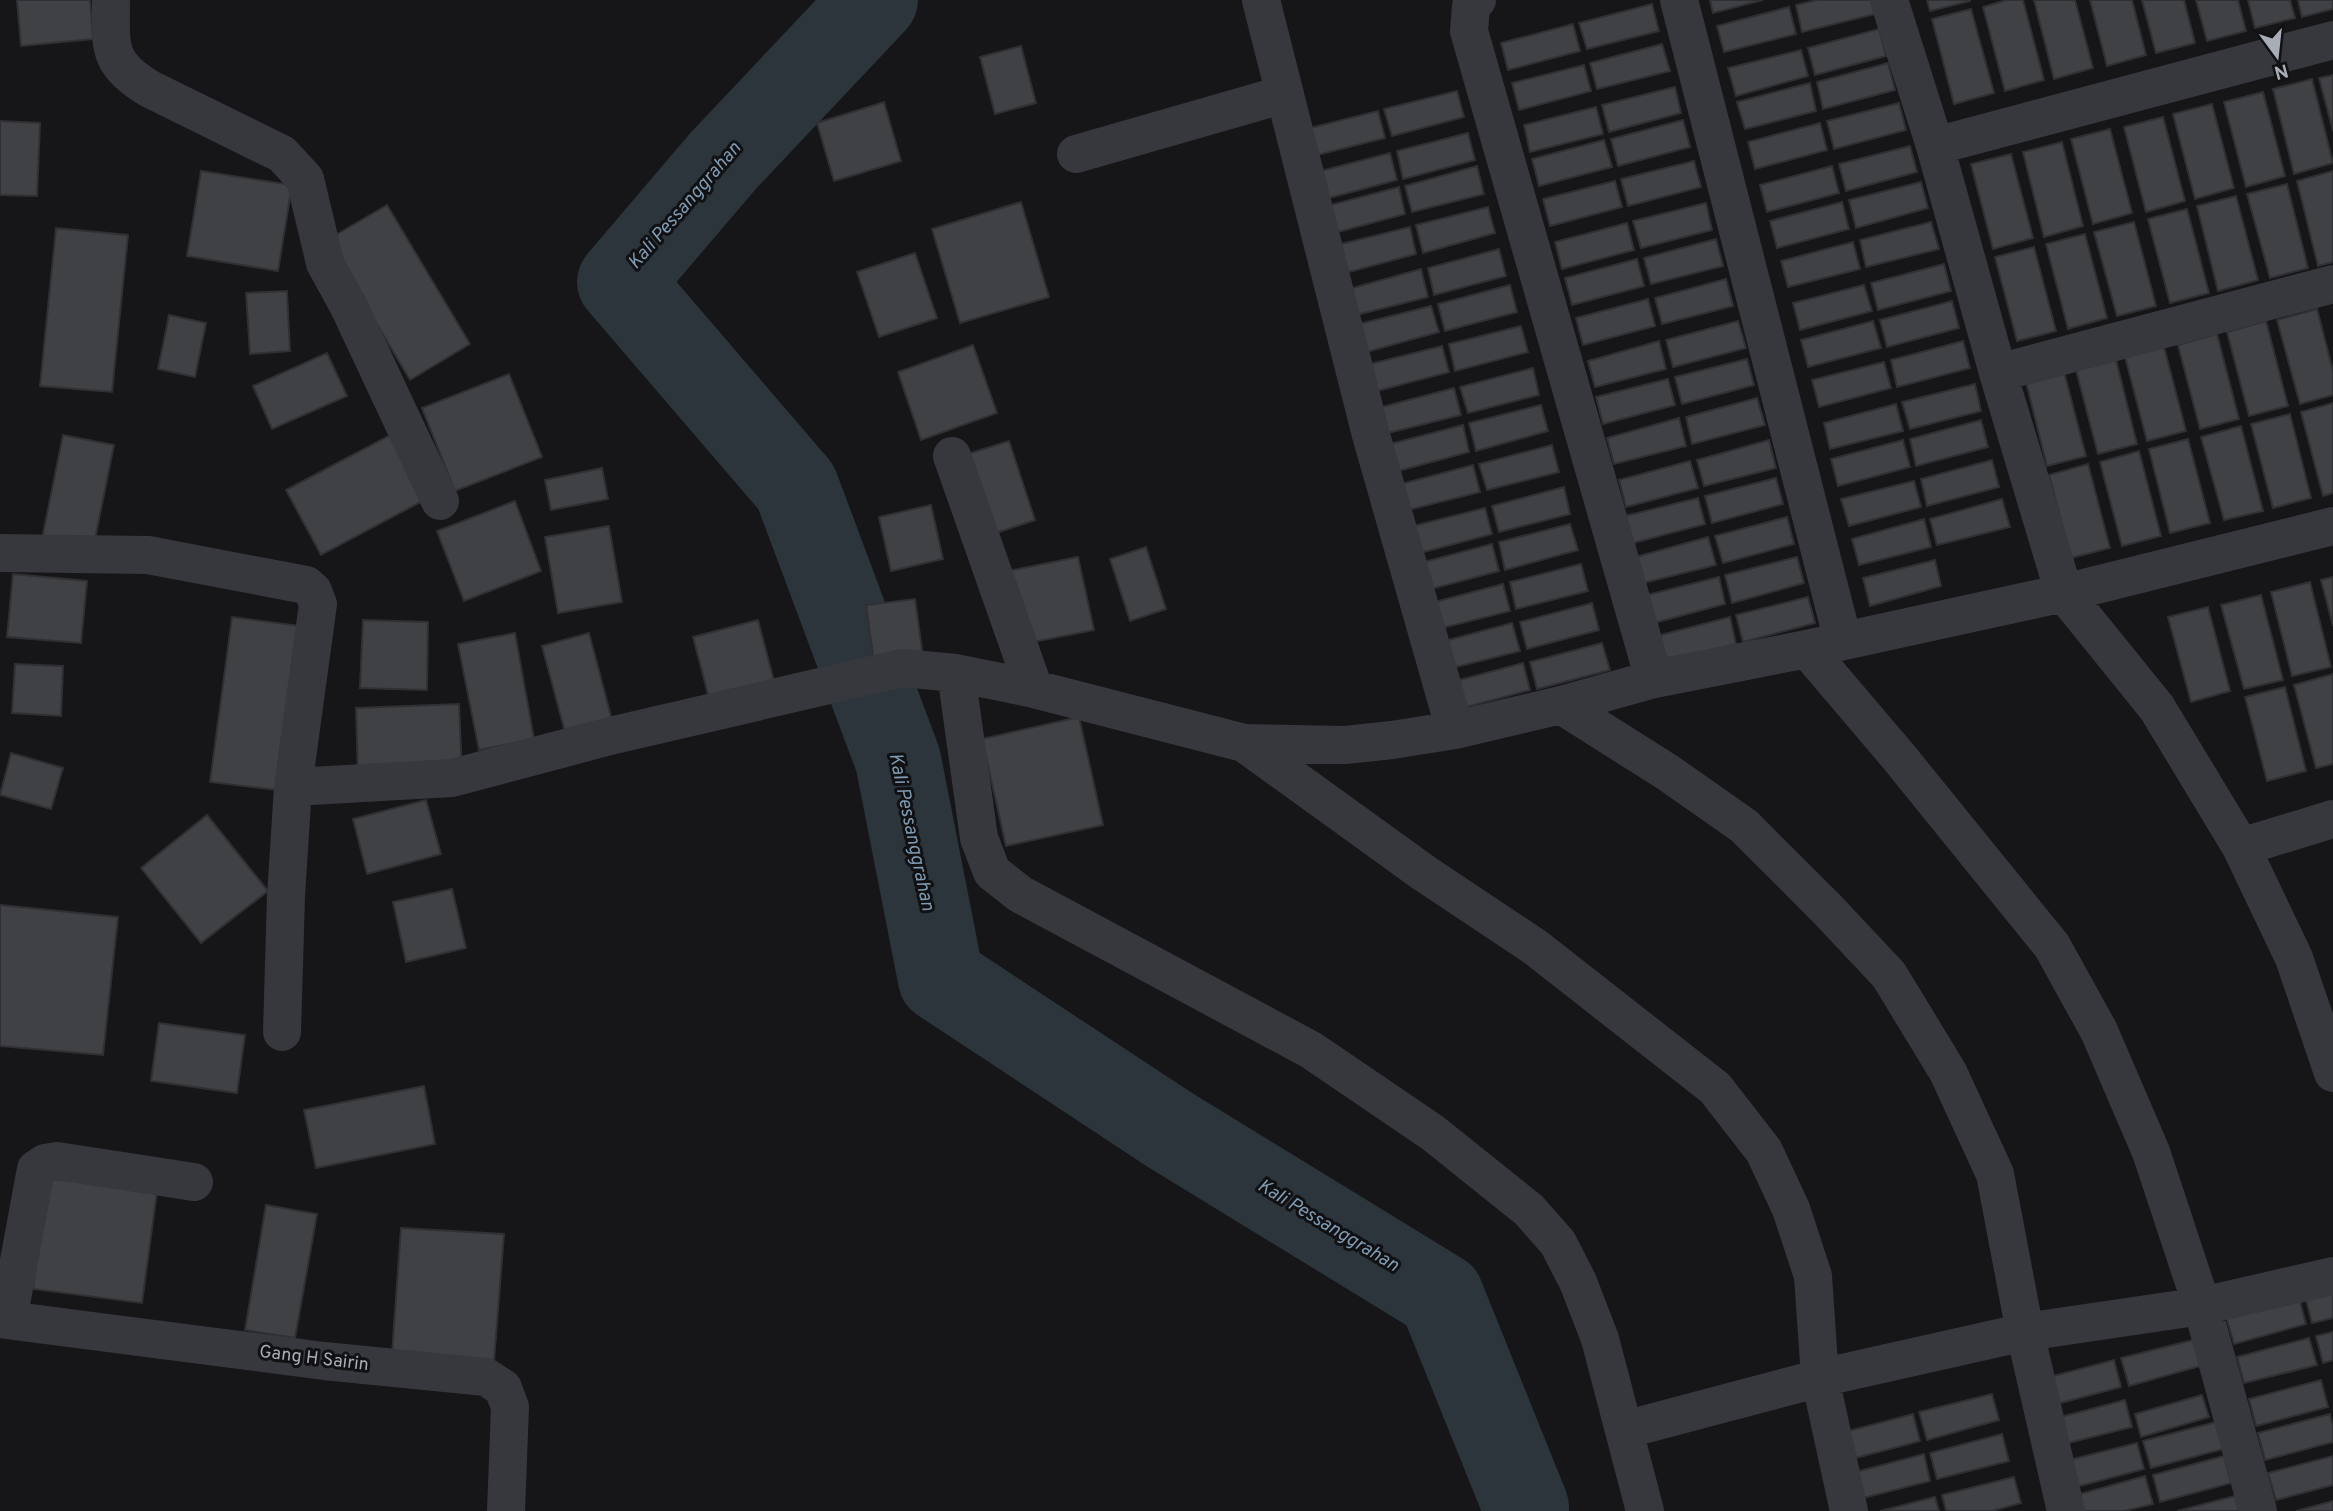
<svg xmlns="http://www.w3.org/2000/svg" width="2333" height="1511" font-family="Overpass,sans-serif">
<style>
.lines{fill:none;stroke-linecap:round;stroke-linejoin:round}
.river{stroke:#2c353c;stroke-width:86}
.building{fill:#404145;stroke:#303034;stroke-width:2}
.street{stroke:#37383d;stroke-width:38}
.labels{text-anchor:middle;dominant-baseline:central;stroke-width:6;stroke-linejoin:round;paint-order:stroke}
.street-label{font-size:18px;fill:#a8adb8;stroke:#111113}
.water-label{font-size:19px;font-style:italic;fill:#7f9bb3;stroke:#111113}
</style>
<rect width="100%" height="100%" fill="#161618"/>
<g class="lines">
<path class="river" d="M875,0L724,160L620,282L796,487L898,760L941,979L1170,1130L1441,1296L1526,1507V1511"/>
</g>
<path class="building" d="M17,0H90L93,39L21,46Z
M1710,0H1763L1713,13Z
M1817,0H1871L1875,14L1802,32L1796,5Z
M1927,0H1970V1L1930,11Z
M2007,0H2023L2044,80L2005,91L1983,7Z
M2034,0H2075L2093,68L2054,79Z
M2090,0H2132L2146,55L2107,66Z
M2142,0H2184L2195,43L2156,53Z
M2196,0H2238L2246,31L2207,41Z
M2248,0H2290L2295,18L2255,28Z
M2298,0H2333V9L2302,17Z
M1652,4L1659,31L1587,49L1579,23Z
M1789,7L1796,34L1724,52L1717,26Z
M1971,9L1994,93L1954,104L1932,19Z
M1573,24L1580,51L1508,70L1501,43Z
M1879,29L1886,56L1815,75L1808,48Z
M1662,44L1670,71L1597,89L1590,63Z
M1021,46L1036,103L995,114L980,57Z
M1801,50L1808,76L1736,96L1728,68Z
M1888,63L1895,90L1823,109L1817,82Z
M1584,65L1591,91L1519,110L1512,83Z
M2333,75V131L2319,78Z
M2312,79L2333,163L2294,174L2273,89Z
M1810,83L1816,111L1745,129L1737,102Z
M1675,87L1681,113L1609,132L1602,105Z
M1457,91L1464,117L1392,136L1384,109Z
M2263,92L2285,176L2246,187L2224,102Z
M884,102L901,161L834,181L817,123Z
M1899,103L1906,130L1834,149L1827,121Z
M2212,104L2234,188L2195,199L2173,114Z
M1596,107L1603,134L1530,152L1524,125Z
M1378,111L1385,138L1313,156L1306,129Z
M2163,117L2185,201L2146,212L2124,127Z
M1683,120L1690,147L1618,166L1611,139Z
M0,121L40,123L37,196L0,195Z
M1820,123L1827,150L1755,169L1748,142Z
M2110,129L2132,213L2093,224L2071,139Z
M1468,133L1475,160L1403,179L1397,151Z
M1604,140L1612,167L1539,186L1532,159Z
M2062,142L2083,226L2044,237L2023,152Z
M1910,146L1917,172L1846,191L1839,164Z
M1390,153L1397,180L1325,199L1317,172Z
M2011,154L2033,238L1993,249L1971,164Z
M1694,161L1701,187L1628,206L1621,179Z
M1477,166L1484,194L1412,212L1405,186Z
M1832,166L1839,193L1767,212L1760,185Z
M201,171L292,185L278,271L187,256Z
M2333,171V262L2318,266L2297,181Z
M1615,181L1622,207L1550,226L1543,199Z
M1921,182L1928,208L1856,228L1849,200Z
M2287,184L2308,268L2270,278L2247,194Z
M1399,187L1405,214L1334,233L1327,206Z
M2236,196L2258,280L2218,291L2197,206Z
M1021,202L1049,297L960,323L932,229Z
M1842,202L1849,229L1777,248L1770,221Z
M1706,203L1712,230L1641,248L1633,221Z
M387,205L470,344L410,380L327,240Z
M1488,207L1495,233L1423,253L1416,225Z
M2187,209L2209,293L2170,303L2148,219Z
M1931,222L1939,249L1866,267L1860,240Z
M2134,222L2156,306L2117,316L2094,232Z
M1627,223L1634,250L1562,269L1555,242Z
M1410,227L1416,254L1345,273L1337,245Z
M56,228L128,235L112,392L40,386Z
M2085,234L2107,318L2068,329L2046,244Z
M1716,239L1723,266L1651,284L1644,258Z
M1853,242L1860,269L1788,287L1781,261Z
M2034,247L2056,331L2017,341L1995,257Z
M1499,249L1506,276L1434,295L1428,268Z
M915,253L937,318L879,337L857,272Z
M1637,259L1644,286L1572,305L1565,278Z
M1944,264L1951,291L1878,310L1871,283Z
M1421,269L1428,297L1356,315L1349,289Z
M1726,279L1733,306L1662,324L1655,298Z
M1510,285L1517,312L1445,331L1438,304Z
M1864,285L1872,311L1800,330L1793,303Z
M287,291L290,351L250,354L246,293Z
M1648,299L1655,326L1583,345L1576,318Z
M1952,301L1959,328L1887,347L1880,320Z
M1431,306L1439,332L1366,352L1359,324Z
M2317,309L2333,371V395L2300,404L2277,320Z
M169,315L206,323L195,377L158,369Z
M1738,321L1746,348L1673,367L1666,340Z
M1873,321L1881,348L1808,367L1801,340Z
M2266,321L2288,406L2249,416L2227,332Z
M1521,326L1528,352L1455,371L1449,344Z
M2217,334L2239,419L2200,429L2178,345Z
M1659,341L1666,369L1595,387L1588,361Z
M1963,341L1970,368L1897,387L1891,360Z
M973,345L997,413L921,440L898,372Z
M1442,346L1449,372L1377,391L1370,364Z
M2164,347L2186,431L2147,441L2125,357Z
M327,353L347,396L272,429L253,386Z
M1747,359L1754,385L1682,404L1675,377Z
M2116,360L2137,444L2098,454L2076,370Z
M1884,362L1891,388L1819,407L1812,380Z
M1533,368L1539,395L1468,413L1460,387Z
M2064,372L2086,456L2047,466L2026,382Z
M509,374L542,457L455,491L422,408Z
M1668,379L1675,405L1603,424L1596,397Z
M1975,384L1981,411L1910,429L1902,402Z
M1454,388L1461,415L1388,433L1382,407Z
M1757,398L1765,425L1692,444L1686,417Z
M2333,403V493L2323,496L2301,412Z
M1896,404L1903,431L1830,449L1824,423Z
M1541,405L1548,431L1476,451L1469,423Z
M2290,414L2311,498L2273,508L2251,424Z
M1679,418L1686,446L1614,464L1607,438Z
M1981,420L1988,447L1916,466L1910,439Z
M1463,425L1469,452L1398,471L1390,444Z
M2241,426L2263,511L2224,520L2201,437Z
M394,433L428,498L321,555L286,490Z
M63,435L114,445L93,549L42,539Z
M2188,439L2210,523L2170,533L2149,449Z
M1769,440L1776,468L1704,486L1697,460Z
M1903,440L1910,467L1838,486L1831,459Z
M1009,441L1035,520L993,534L968,454Z
M1552,445L1559,472L1487,490L1479,464Z
M2139,451L2161,536L2122,546L2100,462Z
M1992,460L1999,487L1927,506L1921,479Z
M1690,461L1698,488L1626,507L1619,480Z
M2088,464L2110,548L2071,558L2049,475Z
M1473,465L1480,492L1408,510L1401,484Z
M602,468L608,499L551,510L545,480Z
M1776,478L1783,504L1712,523L1705,496Z
M1914,481L1921,507L1849,526L1841,499Z
M1564,487L1570,514L1499,532L1492,506Z
M1698,498L1705,524L1633,543L1625,516Z
M2002,499L2010,527L1937,545L1930,519Z
M515,501L541,571L464,601L437,531Z
M931,505L943,559L891,571L879,517Z
M1485,508L1492,534L1420,553L1413,526Z
M1787,517L1794,544L1723,563L1715,536Z
M1924,519L1931,547L1859,565L1852,539Z
M1570,524L1578,550L1505,570L1499,542Z
M609,526L622,602L558,613L545,537Z
M1708,537L1716,565L1643,583L1636,557Z
M1492,544L1499,571L1427,590L1420,563Z
M1146,547L1166,609L1130,621L1110,559Z
M1078,557L1094,630L1023,644L1008,571Z
M1797,557L1804,583L1732,603L1725,575Z
M1935,560L1941,586L1870,606L1863,578Z
M1581,564L1588,591L1516,609L1510,582Z
M13,574L87,581L81,643L7,637Z
M1719,577L1725,604L1654,623L1647,595Z
M2333,577V626L2321,580Z
M2310,582L2331,667L2292,676L2271,592Z
M1503,584L1510,611L1438,629L1431,603Z
M2261,595L2283,680L2244,689L2221,605Z
M1808,597L1815,623L1743,642L1736,615Z
M915,599L923,657L874,663L866,605Z
M1592,603L1599,630L1527,649L1520,622Z
M2208,607L2230,691L2191,702L2168,617Z
M232,617L308,627L286,791L210,782Z
M1730,617L1736,644L1665,662L1657,636Z
M363,620L428,622L427,690L360,688Z
M758,620L775,685L710,702L693,637Z
M1512,623L1520,651L1448,669L1441,642Z
M515,633L534,739L479,750L458,644Z
M589,633L612,720L565,732L542,646Z
M1602,643L1610,670L1537,689L1530,662Z
M1523,663L1530,690L1459,709L1452,682Z
M15,664L63,666L61,716L12,713Z
M2333,674V764L2316,768L2294,685Z
M2285,687L2306,771L2267,781L2245,697Z
M459,704L462,773L358,777L356,708Z
M1079,717L1103,825L1006,846L982,739Z
M11,753L63,768L51,809L0,795Z
M426,800L441,854L367,874L353,819Z
M207,815L268,891L201,943L141,868Z
M452,889L466,948L406,962L393,902Z
M0,905L118,917L103,1055L0,1046Z
M159,1023L245,1035L237,1093L151,1081Z
M424,1086L435,1144L316,1168L304,1110Z
M49,1170L158,1184L142,1303L33,1289Z
M266,1205L317,1214L295,1338L245,1330Z
M401,1228L504,1234L494,1361L392,1354Z
M2333,1289V1318L2312,1323L2305,1296Z
M2299,1298L2306,1324L2234,1344L2226,1316Z
M2333,1332V1360L2323,1363L2316,1336Z
M2309,1338L2317,1365L2244,1383L2237,1357Z
M2193,1340L2200,1366L2129,1386L2121,1358Z
M2114,1360L2121,1387L2049,1406L2042,1379Z
M2321,1380L2328,1407L2256,1426L2249,1399Z
M1992,1394L1999,1420L1927,1440L1919,1412Z
M2202,1395L2209,1417L2141,1437L2135,1414Z
M2125,1400L2132,1427L2060,1445L2053,1419Z
M1913,1414L1920,1441L1848,1460L1841,1433Z
M2330,1414L2333,1426V1442L2265,1460L2258,1433Z
M2216,1422L2223,1449L2151,1468L2143,1441Z
M2002,1434L2009,1461L1937,1479L1930,1453Z
M2137,1443L2144,1469L2072,1488L2065,1461Z
M1924,1454L1930,1481L1859,1499L1852,1473Z
M2224,1456L2231,1483L2160,1502L2153,1475Z
M2333,1456V1485L2276,1500L2268,1473Z
M2145,1476L2153,1504L2124,1511H2077L2073,1496Z
M2014,1477L2021,1503L1992,1511H1946L1942,1495Z
M2235,1496L2239,1511H2177Z
M1935,1497L1939,1511H1880Z
M2333,1501V1511H2296Z"/>
<g class="lines">
<path class="street" d="M111,0C111,46 106,63 150,89L282,154L305,179L325,263L349,307L440,501
M1261,0L1371,435L1455,730
M1477,0L1471,6L1469,31L1654,679
M1679,0L1843,641
M1889,0L1935,146L1998,373L2064,593L2157,708L2241,847L2294,958L2333,1073
M1935,146L2333,40
M1076,154L1285,94
M1998,373L2333,284
M952,456L1034,689
M0,553L148,555L306,585L313,591L318,604L293,787L286,896L282,1032
M1807,649L1898,756L2052,946L2099,1031L2151,1152L2202,1306L2258,1511
M956,673L979,838L992,872L1020,894L1311,1050L1433,1133L1529,1210L1558,1243L1578,1282L1600,1339L1645,1511
M1561,705L1667,772L1744,826L1827,909L1889,975L1948,1072L1995,1174L2025,1332L2066,1511
M1244,743L1345,745L1392,740L1455,730L1561,705L1654,679L1807,649L2064,593L2333,526
M293,787L452,778L610,736L902,668L956,673L1034,689L1244,743L1424,873L1535,947L1715,1088L1764,1151L1791,1209L1813,1276L1820,1378L1849,1511
M2241,847L2333,819
M0,1319L324,1361L486,1377L503,1388L510,1407L506,1511
M8,1320L36,1169L45,1163L57,1161L194,1182
M1624,1430L1820,1378L2025,1332L2202,1306L2333,1276"/>
</g>
<g class="labels">
<g class="street-label">
<text transform="translate(314 1359) rotate(7)">Gang H Sairin</text>
</g>
<g class="water-label">
<text transform="translate(685 206) rotate(-49)">Kali Pessanggrahan</text>
<text transform="translate(911 832) rotate(78)">Kali Pessanggrahan</text>
<text transform="translate(1328 1226) rotate(31)">Kali Pessanggrahan</text>
</g>
</g>
<g transform="translate(2277 56) rotate(165)" stroke="#111113" stroke-width="5" paint-order="stroke">
<path d="M0-5L12 26L0 18L-12 26Z" fill="#a8adb8"/>
<text y="-10" font-size="19" font-weight="bold" text-anchor="middle" fill="#a8adb8">N</text>
</g>
</svg>
